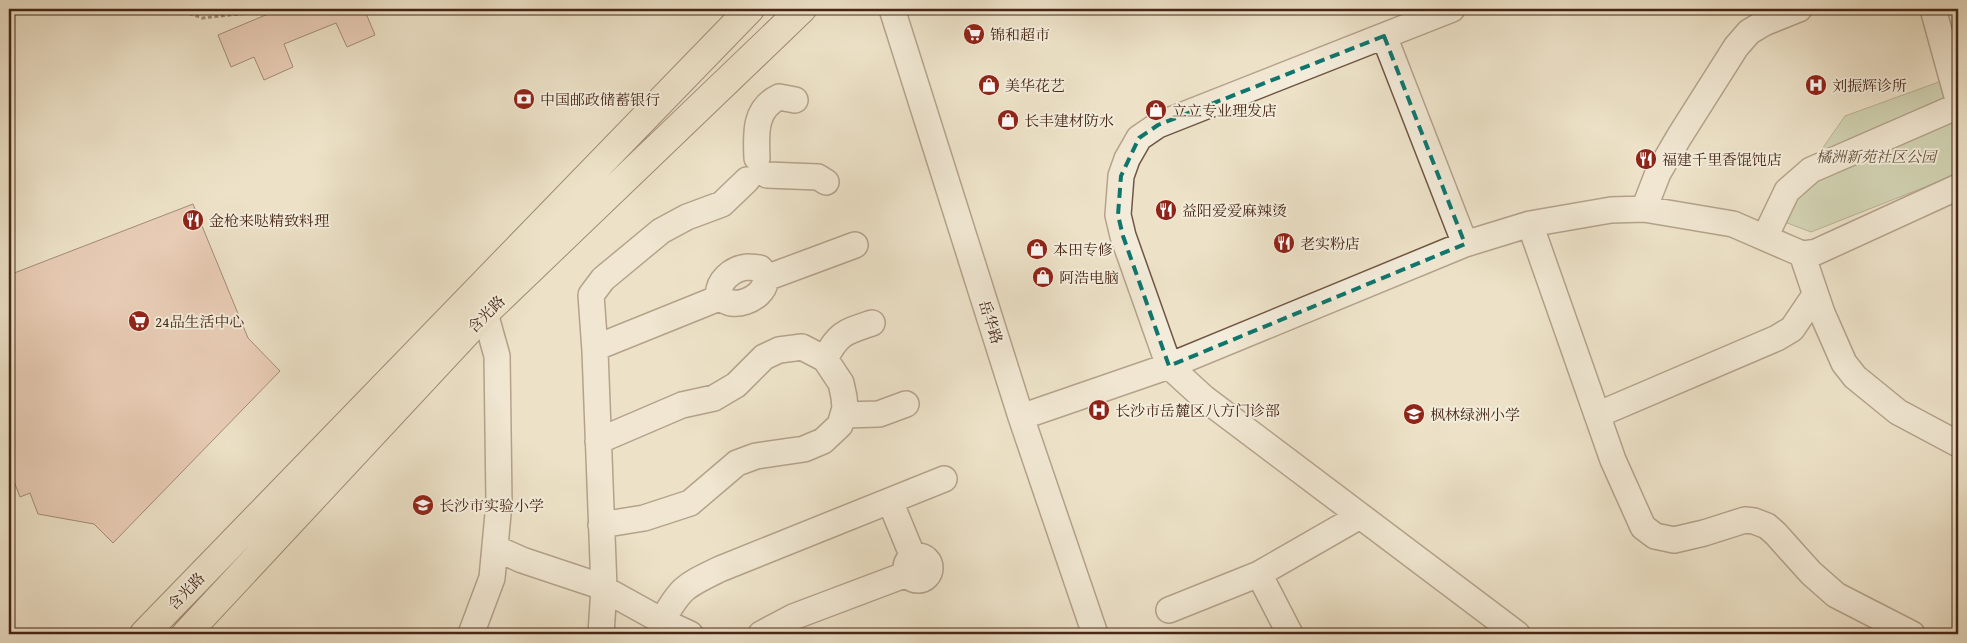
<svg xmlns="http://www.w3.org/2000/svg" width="1967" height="643" font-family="'Gentium Book Plus','Noto Serif SC',serif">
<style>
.green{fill:#b2c49b;stroke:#7c7558}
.building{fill:#e5b3a1;stroke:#462615}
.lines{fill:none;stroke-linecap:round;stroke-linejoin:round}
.minor-casing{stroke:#705542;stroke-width:28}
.major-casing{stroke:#462615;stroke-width:30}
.path{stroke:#462615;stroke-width:3;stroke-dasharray:4 2.5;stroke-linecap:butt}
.minor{stroke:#f3ecdb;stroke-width:25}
.major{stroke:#ede2c8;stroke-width:28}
.marked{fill:none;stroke:#0f766e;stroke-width:4;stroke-dasharray:10 6;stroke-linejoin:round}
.labels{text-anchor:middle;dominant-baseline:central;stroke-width:4;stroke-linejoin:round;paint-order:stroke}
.poi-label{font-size:15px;fill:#462615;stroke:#f3ecdb;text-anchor:start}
.park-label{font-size:15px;font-style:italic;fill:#614e36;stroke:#f3ecdb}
.street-label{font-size:15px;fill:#462615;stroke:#f3ecdb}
</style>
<rect width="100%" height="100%" fill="#ede2c8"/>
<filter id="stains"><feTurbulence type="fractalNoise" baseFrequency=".004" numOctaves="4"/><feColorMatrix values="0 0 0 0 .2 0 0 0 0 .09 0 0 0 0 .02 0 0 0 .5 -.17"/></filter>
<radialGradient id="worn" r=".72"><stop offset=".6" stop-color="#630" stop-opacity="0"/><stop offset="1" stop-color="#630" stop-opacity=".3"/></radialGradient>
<path class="green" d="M1958,75V174L1811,232L1774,218L1845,116Z"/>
<path class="building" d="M280,9H369L365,11L375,35L347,47L336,23L284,44L293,67L264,80L254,57L231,67L218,35Z
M193,204L248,338L280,371L113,543L94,524L38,514L30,493L20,497L9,468V275Z"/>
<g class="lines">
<g class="minor-casing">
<path id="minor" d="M892,9L1021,417L1095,634
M1452,9L1158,125L1139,138L1127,159L1121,176L1118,215L1123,236L1169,366L1204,398L1517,634
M1933,9L1958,100
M1384,36L1465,244
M757,158C756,134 754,109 779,97L795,100
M767,175L818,177L826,182
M1644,209L1658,173L1679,137L1736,47L1749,32L1764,23L1799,9
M1530,224L1613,460L1643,527L1655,536L1674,540L1704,533L1745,520L1754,521L1767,526L1776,534L1811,573L1836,595L1912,634
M1765,237L1787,191L1811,170L1958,106
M1802,254L1822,313L1844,363L1855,377L1898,412L1958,444
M766,278L855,245
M595,348L719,298C723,300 727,302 731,303C749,306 777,287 760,268C756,268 752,267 748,267C732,268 716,282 719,298
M825,359C838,333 845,332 872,323
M843,415L879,414L906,404
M1597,415L1777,338L1792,329L1815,295
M1021,417L1169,366L1465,244L1530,224L1611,210L1644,209L1733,224L1802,254L1816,252L1958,187
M598,441L682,405L714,398L736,385L764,357L779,350L802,347L825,359L841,383L844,397L845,408L840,425L823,441L804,449L756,456L737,463L690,503L644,518L601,525
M890,501L913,557
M495,548L522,560L597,585L662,621L690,634
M906 568a12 12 0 1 1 24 0a12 12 0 1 1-24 0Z
M1259,574L1290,634
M1169,610L1259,574L1360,516
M662,621C681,587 685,586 720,569L944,479
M471,634L492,578L499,503L497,356L485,313
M601,634L604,588L595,351L591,295L603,279L661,231L687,217L722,204L747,180
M761,634L793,617L907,574"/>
</g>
<g class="major-casing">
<path id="major" d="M144,634L750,9
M186,634L485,313L802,9"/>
</g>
<path class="path" d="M177,9L202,18L286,9"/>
<use href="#minor" class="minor"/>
<use href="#major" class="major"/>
</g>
<path d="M0 0H1967V643H0ZM1384,36L1465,244L1169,366L1123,236L1118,215L1121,176L1139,138L1158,125Z" fill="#ede2c8" fill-opacity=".55" fill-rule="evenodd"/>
<path class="marked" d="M1384,36L1465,244L1169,366L1123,236L1118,215L1121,176L1139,138L1158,125Z"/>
<defs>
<g id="supermarket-disc" transform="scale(1.125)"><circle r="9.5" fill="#8f2418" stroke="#f3ecdb"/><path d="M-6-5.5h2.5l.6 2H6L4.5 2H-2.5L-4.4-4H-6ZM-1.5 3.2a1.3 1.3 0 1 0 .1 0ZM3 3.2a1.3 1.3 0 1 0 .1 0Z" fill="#fff"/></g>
<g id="shop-disc" transform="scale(1.125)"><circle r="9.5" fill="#8f2418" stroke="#f3ecdb"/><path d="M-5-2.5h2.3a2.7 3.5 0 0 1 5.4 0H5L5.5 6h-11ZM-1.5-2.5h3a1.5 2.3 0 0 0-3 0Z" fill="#fff"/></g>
<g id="hospital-disc" transform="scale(1.125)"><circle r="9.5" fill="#8f2418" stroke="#f3ecdb"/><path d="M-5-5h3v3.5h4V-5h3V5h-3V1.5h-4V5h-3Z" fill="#fff"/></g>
<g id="bank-disc" transform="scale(1.125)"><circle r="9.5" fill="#8f2418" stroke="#f3ecdb"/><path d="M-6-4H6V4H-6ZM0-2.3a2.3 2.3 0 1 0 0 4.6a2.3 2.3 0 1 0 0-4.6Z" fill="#fff"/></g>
<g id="restaurant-disc" transform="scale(1.125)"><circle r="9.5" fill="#8f2418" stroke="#f3ecdb"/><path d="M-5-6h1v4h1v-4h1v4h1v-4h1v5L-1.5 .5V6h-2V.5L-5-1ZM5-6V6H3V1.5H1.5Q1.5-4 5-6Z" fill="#fff"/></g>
<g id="school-disc" transform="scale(1.125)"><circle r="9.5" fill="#8f2418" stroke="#f3ecdb"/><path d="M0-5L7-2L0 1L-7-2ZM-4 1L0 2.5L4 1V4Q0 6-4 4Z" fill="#fff"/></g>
</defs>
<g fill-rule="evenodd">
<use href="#supermarket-disc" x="974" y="34"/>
<use href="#shop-disc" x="989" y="85"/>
<use href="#hospital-disc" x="1816" y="85"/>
<use href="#bank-disc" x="524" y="99"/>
<use href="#shop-disc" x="1156" y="110"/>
<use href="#shop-disc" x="1008" y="120"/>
<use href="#restaurant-disc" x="1646" y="159"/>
<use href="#restaurant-disc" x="1166" y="210"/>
<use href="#restaurant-disc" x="193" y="220"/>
<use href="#restaurant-disc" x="1284" y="243"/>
<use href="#shop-disc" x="1037" y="249"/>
<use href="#shop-disc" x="1043" y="277"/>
<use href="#supermarket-disc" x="139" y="321"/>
<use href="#hospital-disc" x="1099" y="410"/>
<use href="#school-disc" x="1414" y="414"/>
<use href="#school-disc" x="423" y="505"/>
</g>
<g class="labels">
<g class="poi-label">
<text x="990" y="34">锦和超市</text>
<text x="1005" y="85">美华花艺</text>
<text x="1832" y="85">刘振辉诊所</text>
<text x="540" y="99">中国邮政储蓄银行</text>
<text x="1172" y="110">立立专业理发店</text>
<text x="1024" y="120">长丰建材防水</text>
<text x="1662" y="159">福建千里香馄饨店</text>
<text x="1182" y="210">益阳爱爱麻辣烫</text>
<text x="209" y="220">金枪来哒精致料理</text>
<text x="1300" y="243">老实粉店</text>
<text x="1053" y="249">本田专修</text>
<text x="1059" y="277">阿浩电脑</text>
<text x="155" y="321">24品生活中心</text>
<text x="1115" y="410">长沙市岳麓区八方门诊部</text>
<text x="1430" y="414">枫林绿洲小学</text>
<text x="439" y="505">长沙市实验小学</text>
</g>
<g class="park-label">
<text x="1876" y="156">橘洲新苑社区公园</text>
</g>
<g class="street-label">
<text transform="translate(486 314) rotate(-45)">含光路</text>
<text transform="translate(991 322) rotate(72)">岳华路</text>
<text transform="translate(186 591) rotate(-46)">含光路</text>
</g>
</g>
<rect width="1967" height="643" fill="none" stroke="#ede2c8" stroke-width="30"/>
<rect x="10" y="10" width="1947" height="623" fill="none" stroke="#462615" stroke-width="2.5"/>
<rect x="15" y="15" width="1937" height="613" fill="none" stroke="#462615"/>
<rect width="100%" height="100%" filter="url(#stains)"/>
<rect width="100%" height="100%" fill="url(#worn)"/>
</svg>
